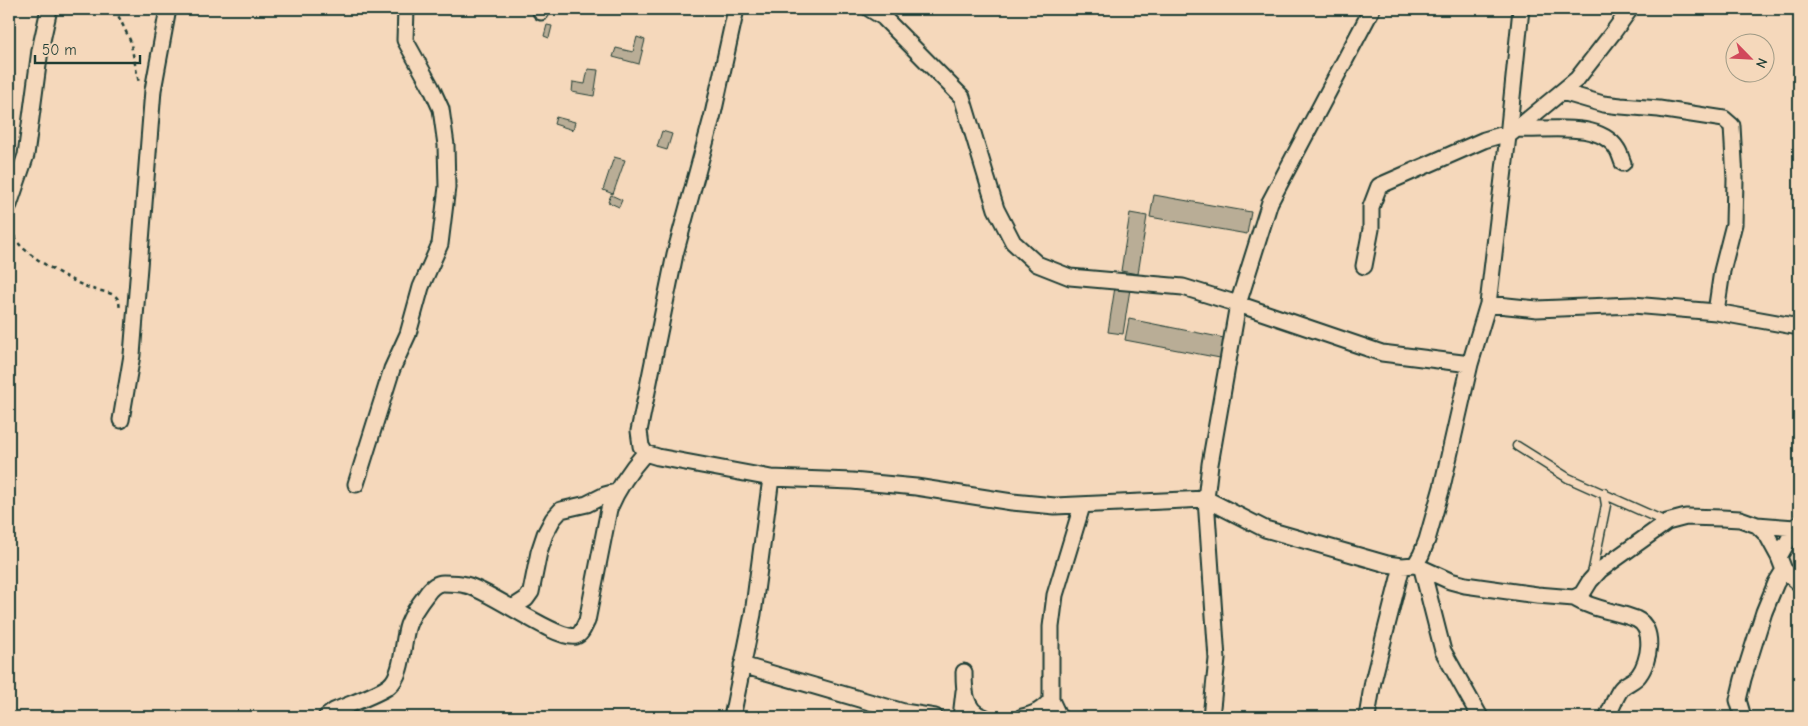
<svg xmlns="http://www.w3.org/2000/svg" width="1808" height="726" font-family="'Comic Neue',sans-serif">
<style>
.building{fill:#b9ad96;stroke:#1f3d34}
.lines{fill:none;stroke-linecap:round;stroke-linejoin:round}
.lane-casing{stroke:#1f3d34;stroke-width:11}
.street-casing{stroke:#1f3d34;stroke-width:19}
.path{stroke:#1f3d34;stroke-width:2.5;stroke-dasharray:4 4;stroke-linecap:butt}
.lane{stroke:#f5d8bb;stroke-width:8}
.street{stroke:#f5d8bb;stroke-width:15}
</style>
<rect width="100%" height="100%" fill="#f5d8bb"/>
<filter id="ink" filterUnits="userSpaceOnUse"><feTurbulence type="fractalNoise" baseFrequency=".02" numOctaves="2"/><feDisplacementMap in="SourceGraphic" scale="10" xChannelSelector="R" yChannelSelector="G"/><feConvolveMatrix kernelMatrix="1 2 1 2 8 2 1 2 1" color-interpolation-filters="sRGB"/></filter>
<g filter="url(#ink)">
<path class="building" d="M547,25L552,26L549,38L544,36Z
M637,37L645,40L639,64L613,57L616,48L633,52Z
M588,69L598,70L594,96L572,92L573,82L585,84Z
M556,117L575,122L573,130L554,124Z
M662,131L672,134L667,150L657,147Z
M614,157L625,160L613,194L603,190Z
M611,195L622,200L619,207L608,202Z
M1154,195L1251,212L1247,234L1150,217Z
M1130,213L1147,216L1138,274L1121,271Z
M1115,287L1130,289L1123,334L1108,332Z
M1129,319L1224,338L1220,358L1125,340Z"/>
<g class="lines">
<g class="lane-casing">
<path id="lane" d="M1517,446L1568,478L1666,522
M1592,574L1606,505L1604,493"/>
</g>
<g class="street-casing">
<path id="street" d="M736,9L713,114L675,254L639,431L641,446L645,453L658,457L771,478L852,481L916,487L1012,502L1055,506L1206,499L1265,529L1387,564L1402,566L1415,565L1450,581L1465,585L1537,595L1574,598L1582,594L1590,581L1600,570L1667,522L1686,517L1722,518L1740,519L1757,525L1767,535L1779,557L1784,570L1799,583
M870,9L883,17L962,97L996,209L1013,242L1037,264L1070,277L1183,287L1238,304L1382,353L1470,364
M541,12L542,9
M1562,92L1603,104L1621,106L1659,109L1724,119L1732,126L1735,179L1734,224L1722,271L1716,312
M1517,129C1546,131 1599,120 1617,149C1620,153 1621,159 1623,163
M1508,136L1577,79L1612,34L1630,9
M9,205L26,155L40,50L49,9
M1364,266L1371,229V207L1379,186L1484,140L1508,133
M1488,304L1537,309L1633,305L1716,312L1799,327
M121,420L132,355L153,90L168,9
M356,484L392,369L408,334L421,287L440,244L447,187L446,145L441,109L431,87L405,40L406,9
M1757,525L1795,528
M1779,557L1795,528L1799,524
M1415,565L1421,555L1427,540L1442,487L1470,364L1488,304L1508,136L1521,9
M1422,569L1443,651L1480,717
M1574,598C1594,610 1616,611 1636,619C1656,628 1649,662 1639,675C1635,681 1626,683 1621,689C1615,697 1612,708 1607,717
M512,608L526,599L531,592L539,552L545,534L553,519L561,510L587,504L605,495L616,492
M742,665L904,712L935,717
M964,672C964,688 964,712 984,717
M326,717L334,711C347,705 379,694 389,686C404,674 402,642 408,625C412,614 419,604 426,595C430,589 435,583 443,583C451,583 459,583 466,585C491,591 557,641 576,636C582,634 584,626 587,621L609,509C618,488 630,470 645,453
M732,717L753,614L771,478
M961,717L964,691
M1022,717C1035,714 1042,710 1051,700
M1059,717L1051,700V627L1055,595L1082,506
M1211,717L1217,659L1206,499L1210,464L1238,304L1270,202L1372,9
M1367,717L1373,681L1402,566
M1743,717L1738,700L1743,679L1764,612L1776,583L1784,570"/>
</g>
<path class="path" d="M115,9L130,40L139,83
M9,221C12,229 14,239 20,245C33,259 71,281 89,288C97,291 108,291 115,296C120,300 119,304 120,310"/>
<use href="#lane" class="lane"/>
<use href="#street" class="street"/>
</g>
</g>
<rect width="1808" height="726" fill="none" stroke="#f5d8bb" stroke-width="30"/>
<rect x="15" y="15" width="1778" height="696" fill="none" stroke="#1f3d34" stroke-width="2" filter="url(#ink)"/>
<g transform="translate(1750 58) rotate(114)"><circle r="24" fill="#f5d8bb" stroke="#9f9a85"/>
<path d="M0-4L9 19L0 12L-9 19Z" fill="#d1495b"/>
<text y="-8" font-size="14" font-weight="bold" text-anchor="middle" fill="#1f3d34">N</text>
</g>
<path d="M35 55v8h105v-8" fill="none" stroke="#1f3d34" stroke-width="2.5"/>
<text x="42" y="55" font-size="15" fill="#1f3d34" stroke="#f5d8bb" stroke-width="4" paint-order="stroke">50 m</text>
</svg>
